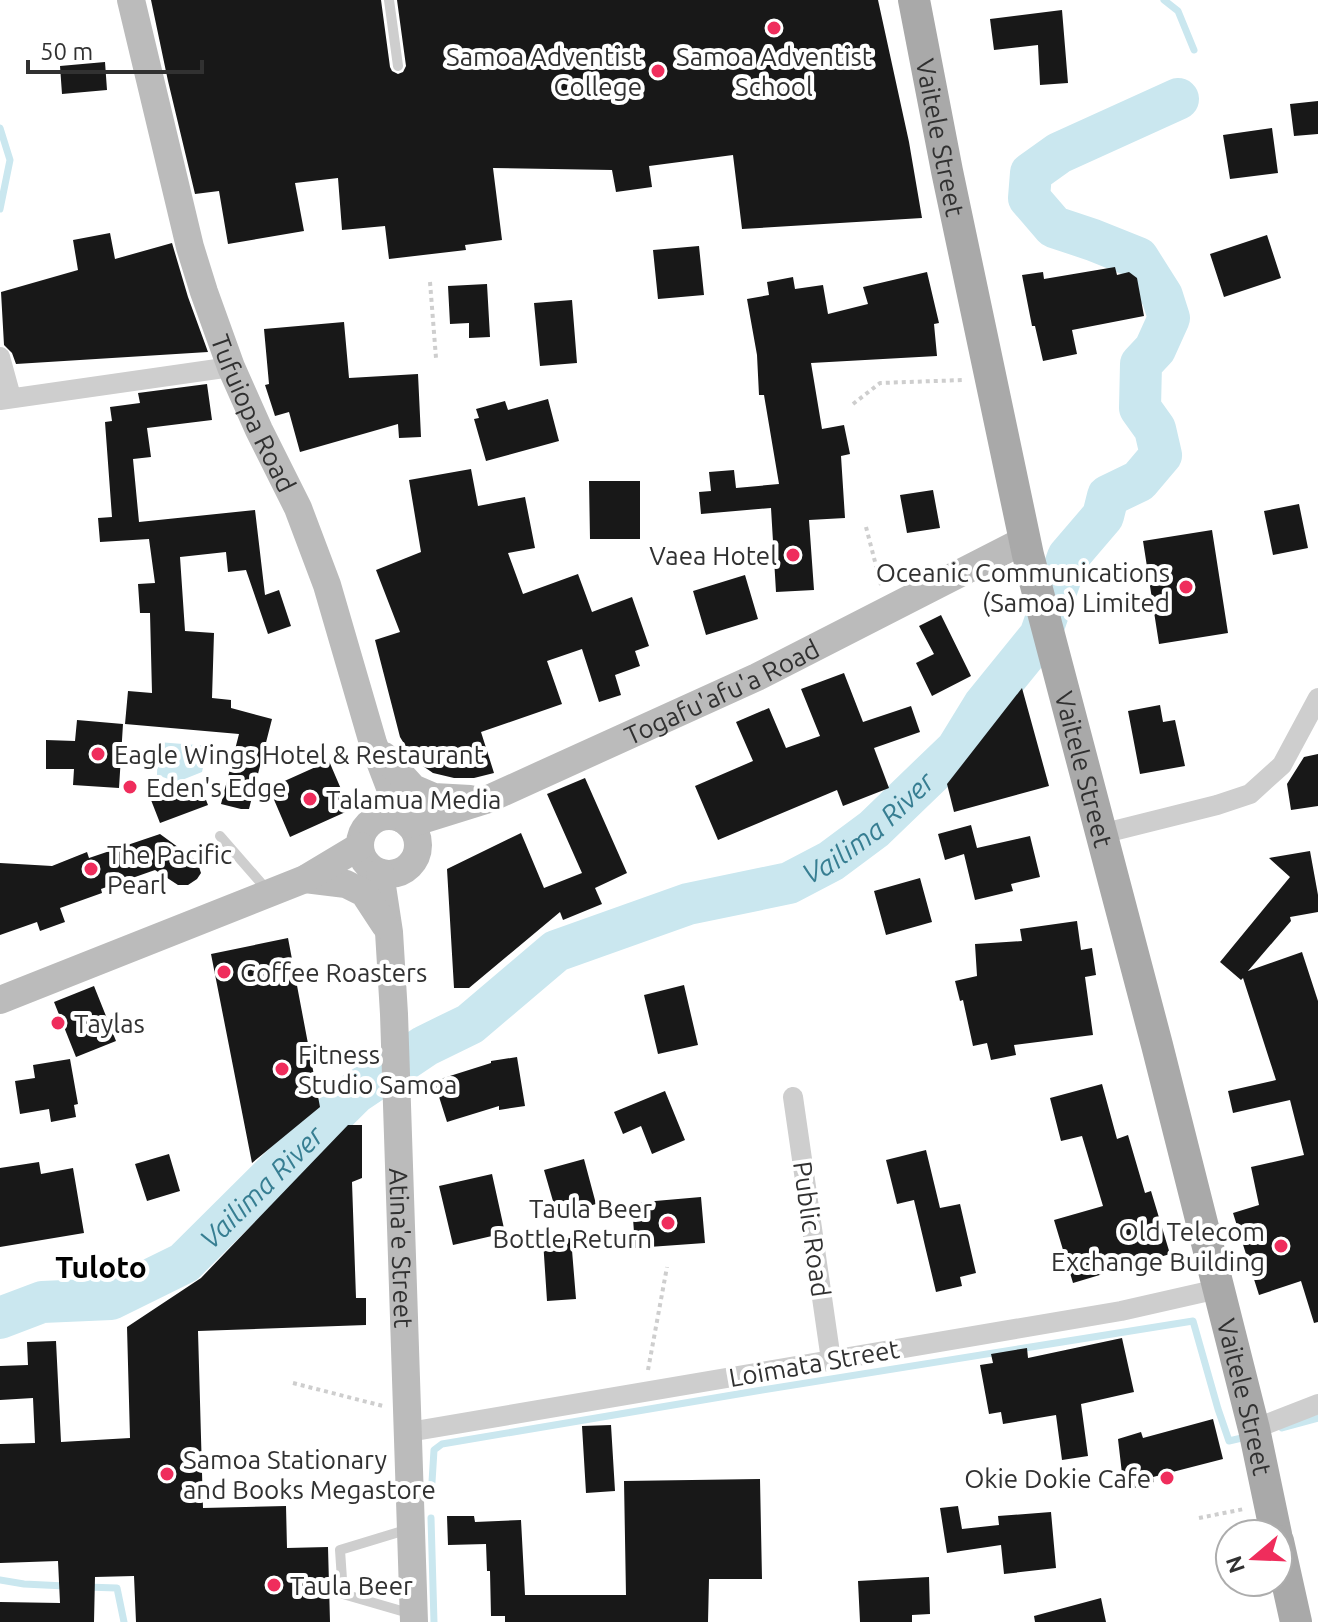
<svg xmlns="http://www.w3.org/2000/svg" width="1318" height="1622" font-family="Ubuntu,sans-serif">
<style>
.water{fill:#cae7ef}
.lines{fill:none;stroke-linecap:round;stroke-linejoin:round}
.stream{stroke:#cae7ef;stroke-width:7}
.river{stroke:#cae7ef;stroke-width:42}
.building{fill:#181818}
.path{stroke:#cecece;stroke-width:4;stroke-dasharray:4 4;stroke-linecap:butt}
.lane{stroke:#cecece;stroke-width:10}
.street{stroke:#cecece;stroke-width:20}
.secondary{stroke:#bbb;stroke-width:28}
.primary{stroke:#a9a9a9;stroke-width:32}
.poi-dot{fill:#ef2d5c;stroke:#fff;stroke-width:3}
.labels{text-anchor:middle;dominant-baseline:central;stroke-width:8;stroke-linejoin:round;paint-order:stroke}
.poi-label{font-size:26px;fill:#313131;stroke:#fff;text-anchor:start}
.street-label{font-size:26px;fill:#313131;stroke:#fff}
.water-label{font-size:28px;font-style:italic;fill:#377e92;stroke:#fff}
.quarter-label{font-size:30px;font-weight:bold;fill:#000;stroke:#fff}
</style>
<rect width="100%" height="100%" fill="#fff"/>
<path class="water" d="M158,742L208,746L202,772L177,782L157,775Z"/>
<g class="lines">
<path class="stream" d="M1164,0L1178,11L1194,50
M0,128L10,160L0,209
M1282,1428L1318,1418
M432,1482L434,1450L442,1444L762,1390L1193,1321L1218,1409L1229,1441L1246,1437
M431,1518L434,1622
M0,1580L24,1584L65,1586
M86,1587L117,1588L124,1622"/>
<path class="river" id="s1" d="M0,1318L42,1302L111,1299L184,1263L355,1093L425,1046L470,1024L556,951L688,904L789,883L831,861L874,829L957,749L984,705L1040,636L1068,557L1103,516L1108,496L1139,481L1161,455L1155,429L1140,408L1141,364L1155,349L1169,318L1162,296L1138,258L1093,240L1054,227L1029,198L1031,173L1059,153L1178,99"/>
</g>
<path class="building" d="M151,0H381L390,67L392,71L398,74L403,72L406,66L397,0H878L909,142L922,218L742,229L733,155L649,166L652,187L616,192L612,170L493,168L502,240L465,245L466,250L389,259L385,226L342,230L338,178L295,183L304,231L228,244L219,191L195,194L168,81Z
M1062,10L1068,83L1040,85L1038,45L994,50L990,19Z
M105,62L107,90L62,94L60,66Z
M1318,101V134L1294,136L1290,104Z
M1272,128L1278,173L1230,179L1223,135Z
M110,233L115,259L172,243L188,297L208,352L16,364L12,353L4,345L1,292L78,270L73,240Z
M1267,235L1281,278L1224,297L1210,254Z
M699,246L704,295L658,299L653,250Z
M1115,267L1117,275L1129,272L1137,278L1144,316L1072,330L1077,354L1043,361L1035,326H1032L1022,275L1043,272L1044,279Z
M927,272L939,323L934,324L937,356L811,363L822,429L844,425L850,454L841,456L845,518L809,520L814,590L776,592L771,508L701,514L699,492L711,491L709,472L734,470L736,488L779,484L764,395H759L757,355L747,299L769,295L767,282L793,277L795,289L823,285L828,314L868,304L863,287Z
M487,284L490,337L469,338V323L450,324L448,286Z
M572,300L577,363L540,366L534,303Z
M344,322L349,378L418,374L421,437L399,438L398,424L300,452L289,412L275,416L265,385L269,384L264,329Z
M207,384L212,420L147,428L151,457L133,459L139,522L255,510L265,595L279,590L291,626L268,634L246,570L228,572L226,552L180,557L185,631L214,633L212,698L231,700V708L272,719L249,809H241L221,804L239,734L125,724L128,691L152,693L150,613H140L138,584L155,583L149,539L100,542L98,518L112,517L105,422L112,421L110,407L140,403L138,393Z
M548,399L559,441L486,461L474,419L479,418L476,409L505,401L508,410Z
M471,469L478,506L525,497L535,548L508,553L523,594L578,574L592,612L632,597L649,646L635,651L640,666L615,675L621,695L599,702L582,649L547,661L562,704L481,732L494,773L474,778H454L433,773L414,760L400,737L375,640L400,632L376,570L421,552L409,480Z
M589,481H640V539H590Z
M933,490L940,528L907,533L900,495Z
M1299,504L1308,548L1273,555L1264,511Z
M1212,530L1228,633L1159,644L1143,541Z
M745,575L758,619L706,635L693,591Z
M941,615L971,676L932,696L916,663L934,654L919,626Z
M844,673L863,722L911,706L920,732L874,748L889,788L843,806L837,790L718,840L695,786L753,761L736,722L769,708L786,748L820,736L801,689Z
M1022,688L1049,786L954,812L947,784Z
M1160,705L1163,722L1175,720L1185,766L1140,774L1128,711Z
M77,720L123,724L119,788L73,785L74,769H46V740L75,741Z
M1318,754V806L1291,810L1287,784L1304,757Z
M329,761L350,810L290,837L269,788Z
M585,778L627,873L595,888L602,904L563,920L560,912L469,988H454L447,869L521,833L544,888L582,873L547,794Z
M199,782L208,805L160,823L151,800Z
M971,825L977,848L1030,836L1040,877L1011,884L1013,891L975,900L964,854L945,860L938,834Z
M160,834L197,861L201,873L197,879L188,885H178L155,870L101,889L102,893L60,908L65,922L40,931L37,922L0,935V863L52,866L87,852L89,858Z
M1310,851L1318,895V912L1290,917L1291,921L1248,971L1302,952L1318,1001V1322L1314,1323L1301,1281L1259,1295L1233,1213L1259,1205L1251,1167L1304,1155L1290,1100L1233,1113L1228,1091L1276,1080L1243,978L1241,980L1220,962L1290,877L1269,858Z
M920,878L932,922L886,935L874,891Z
M1077,921L1081,950L1092,948L1096,975L1085,977L1093,1035L1014,1045L1016,1055L991,1060L987,1043L973,1046L963,1000L960,1001L955,981L977,976L975,944L1022,941L1020,929Z
M288,938L320,1107L252,1163L211,954Z
M684,985L698,1045L658,1054L644,995Z
M94,986L116,1041L76,1057L54,1002Z
M517,1057L525,1106L499,1110V1106L447,1122L434,1081L491,1063V1061Z
M70,1059L78,1104L74,1105L76,1117L51,1122L49,1109L20,1114L15,1081L35,1078L33,1065Z
M1102,1084L1117,1139L1128,1135L1145,1193L1151,1191L1170,1254L1073,1283L1054,1220L1103,1206L1082,1136L1061,1141L1050,1098Z
M665,1091L685,1140L652,1154L641,1126L623,1134L614,1112Z
M348,1125H362V1178L352,1182L356,1298H366V1325L198,1331L203,1508L286,1506L287,1548L328,1547L330,1622H136L134,1576L95,1577L94,1622H0V1602L60,1603L58,1561L0,1563V1444L35,1443L33,1398L0,1400V1366L28,1365L27,1342L56,1341L61,1442L130,1438L127,1327L201,1278Z
M926,1150L940,1208L960,1204L976,1273L960,1277L962,1286L936,1292L914,1200L897,1204L886,1160Z
M169,1154L180,1191L147,1201L135,1164Z
M584,1159L596,1204L557,1215L544,1170Z
M39,1162L41,1174L73,1168L84,1233L0,1247V1168Z
M492,1174L505,1233L453,1245L439,1186Z
M701,1197L705,1243L635,1248L632,1203Z
M571,1238L576,1299L547,1301L543,1240Z
M1122,1338L1134,1392L1081,1404L1088,1456L1062,1460L1056,1415L1003,1424L1001,1412L989,1414L980,1365L993,1363L991,1354L1027,1348L1028,1358Z
M1213,1419L1223,1459L1153,1477L1154,1482L1124,1491L1118,1439L1141,1432L1143,1438Z
M611,1425L615,1491L586,1493L582,1426Z
M760,1479L762,1579H709L708,1622H505V1616H491L490,1571H487L486,1544L448,1545L447,1516H474L475,1522L521,1520L525,1595H626L624,1481Z
M958,1506L962,1529L999,1525L998,1516L1051,1512L1056,1568L1004,1574L1001,1545L947,1553L940,1508Z
M929,1577L930,1614L912,1615V1622H860L858,1581Z
M1101,1598L1106,1622H1035L1034,1616Z"/>
<g class="lines">
<path class="path" d="M430,282L436,358
M853,404L880,383L964,380
M866,527L881,585
M648,1370L667,1267
M293,1383L383,1406
M1199,1518L1244,1509"/>
<path class="lane" d="M389,0L398,66
M220,836L268,891
M409,1529L340,1550L343,1594L412,1614"/>
<path class="street" d="M0,357L11,397
M0,400L231,367
M1101,834L1217,805L1250,794L1282,765L1318,698
M793,1097L831,1360
M1254,1429L1318,1404
M409,1432L1121,1311L1218,1289"/>
<g class="secondary">
<path id="s2" d="M131,0L190,247L204,292L231,367L259,430L298,508L327,585L373,743L402,819"/>
<path d="M384,756L413,788L434,797L470,799"/>
<circle cx="389" cy="845" r="29"/>
<path id="s3" d="M409,824L486,800L757,677L1025,540"/>
<path id="s4" d="M380,873L389,932L394,1014L414,1622"/>
<path d="M305,879L346,884L364,893L385,925"/>
<path d="M0,1000L305,879L360,846"/>
</g>
<g class="primary">
<path id="s5" d="M914,0L947,171L1028,555L1157,1045L1254,1429L1276,1534"/>
<path d="M1278,1541L1296,1622"/>
</g>
</g>
<g class="poi-dot">
<circle cx="774" cy="28" r="8"/>
<circle cx="658" cy="71" r="8"/>
<circle cx="793" cy="555" r="8"/>
<circle cx="1186" cy="587" r="8"/>
<circle cx="98" cy="754" r="8"/>
<circle cx="130" cy="787" r="8"/>
<circle cx="310" cy="799" r="8"/>
<circle cx="91" cy="869" r="8"/>
<circle cx="224" cy="972" r="8"/>
<circle cx="58" cy="1023" r="8"/>
<circle cx="282" cy="1069" r="8"/>
<circle cx="668" cy="1223" r="8"/>
<circle cx="1281" cy="1246" r="8"/>
<circle cx="167" cy="1474" r="8"/>
<circle cx="1167" cy="1478" r="8"/>
<circle cx="274" cy="1585" r="8"/>
</g>
<g class="labels">
<g class="poi-label">
<text x="642" y="56" text-anchor="end">Samoa Adventist<tspan x="642" dy="30">College</tspan></text>
<text x="774" y="56" text-anchor="middle">Samoa Adventist<tspan x="774" dy="30">School</tspan></text>
<text x="777" y="555" text-anchor="end">Vaea Hotel</text>
<text x="1170" y="572" text-anchor="end">Oceanic Communications<tspan x="1170" dy="30">(Samoa) Limited</tspan></text>
<text x="114" y="754">Eagle Wings Hotel &amp; Restaurant</text>
<text x="146" y="787">Eden's Edge</text>
<text x="326" y="799">Talamua Media</text>
<text x="107" y="854">The Pacific<tspan x="107" dy="30">Pearl</tspan></text>
<text x="240" y="972">Coffee Roasters</text>
<text x="74" y="1023">Taylas</text>
<text x="298" y="1054">Fitness<tspan x="298" dy="30">Studio Samoa</tspan></text>
<text x="652" y="1208" text-anchor="end">Taula Beer<tspan x="652" dy="30">Bottle Return</tspan></text>
<text x="1265" y="1231" text-anchor="end">Old Telecom<tspan x="1265" dy="30">Exchange Building</tspan></text>
<text x="183" y="1459">Samoa Stationary<tspan x="183" dy="30">and Books Megastore</tspan></text>
<text x="1151" y="1478" text-anchor="end">Okie Dokie Cafe</text>
<text x="290" y="1585">Taula Beer</text>
</g>
<g class="street-label">
<text stroke="none"><textPath href="#s5" startOffset="140">Vaitele Street</textPath></text>
<text stroke="none"><textPath href="#s2" startOffset="432">Tufuiopa Road</textPath></text>
<text stroke="none"><textPath href="#s3" startOffset="340">Togafu'afu'a Road</textPath></text>
<text stroke="none"><textPath href="#s5" startOffset="788">Vaitele Street</textPath></text>
<text transform="translate(812 1229) rotate(82)">Public Road</text>
<text stroke="none"><textPath href="#s4" startOffset="376">Atina'e Street</textPath></text>
<text transform="translate(814 1363) rotate(-10)">Loimata Street</text>
<text stroke="none"><textPath href="#s5" startOffset="1436">Vaitele Street</textPath></text>
</g>
<g class="water-label">
<text stroke="none"><textPath href="#s1" startOffset="1024">Vailima River</textPath></text>
<text stroke="none"><textPath href="#s1" startOffset="304">Vailima River</textPath></text>
</g>
<g class="quarter-label">
<text x="101" y="1267">Tuloto</text>
</g>
</g>
<g transform="translate(1254 1558) rotate(251)"><circle r="38" fill="#ffffff" stroke="#adadad" stroke-width="2"/>
<path d="M0-6L14 30L0 20L-14 30Z" fill="#ef2d5c"/>
<text y="-12" font-size="22" font-weight="bold" text-anchor="middle" fill="#313131">N</text>
</g>
<path d="M28 60v12h174v-12" fill="none" stroke="#313131" stroke-width="4"/>
<text x="40" y="60" font-size="24" fill="#313131" stroke="#ffffff" stroke-width="6" paint-order="stroke">50 m</text>
</svg>
